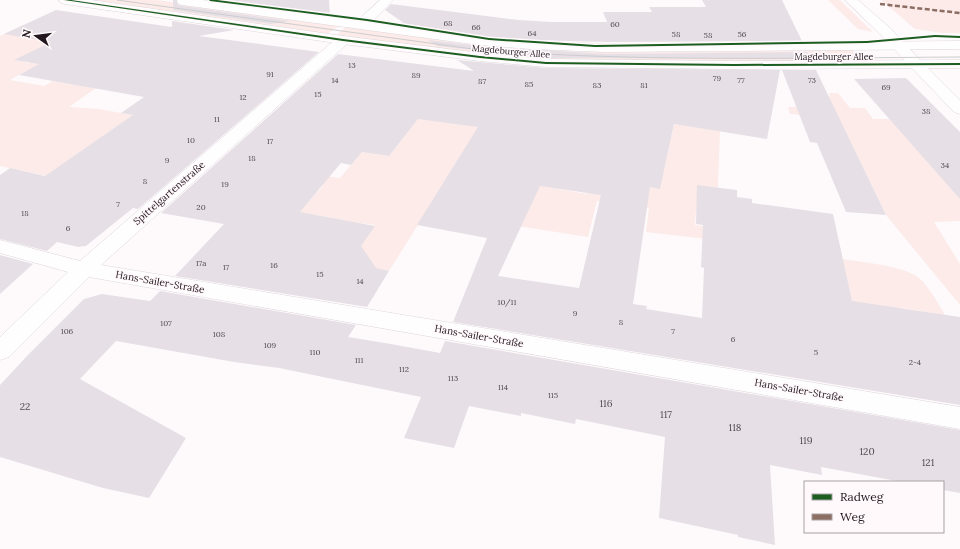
<svg xmlns="http://www.w3.org/2000/svg" width="960" height="549" font-family="Lora,serif">
<style>
.green{fill:#fcebe9;fill-rule:evenodd}
.building{fill:#e6e0e6;fill-rule:evenodd}
.lines{fill:none;stroke-linecap:round;stroke-linejoin:round}
.minor-casing{stroke:#dcd5d9;stroke-width:1}
.tertiary-casing{stroke:#dcd5d9;stroke-width:1}
.secondary-casing{stroke:#dcd5d9;stroke-width:1}
.minor{fill:#fffeff;fill-rule:evenodd}
.tertiary{fill:#fffeff;fill-rule:evenodd}
.secondary{fill:#fffeff;fill-rule:evenodd}
.tram{stroke:#cecccd;stroke-width:1}
.quiet{stroke:#8d6e63;stroke-width:2.5;stroke-dasharray:5 2.5;stroke-linecap:butt}
.cycleway-casing{stroke:#fff9fc;stroke-width:3}
.cycleway{fill:#1b5e20;fill-rule:evenodd}
.labels{text-anchor:middle;dominant-baseline:central;stroke-width:3.5;stroke-linejoin:round;paint-order:stroke}
.number-label{font-size:8px;fill:#554b52}
.far-street-label{font-size:9px;fill:#22171e;stroke:#fff9fc}
.street-label{font-size:10px;fill:#22171e;stroke:#fff9fc}
.near-number-label{font-size:10px;fill:#554b52}
</style>
<rect width="100%" height="100%" fill="#fefafc"/>
<path class="green" d="M91,0H157L339,26L326,35Z
M828,0H840L873,32L858,29Z
M881,0H960V33H942L915,29Z
M23,25L51,42L15,60L29,63L94,29L118,33L26,71L10,80L44,86L53,81L96,88L69,107L99,109L171,122L119,125L104,135L57,178L0,166V36Z
M346,27C409,35 473,47 536,50C640,55 746,50 851,49L863,61L591,63L530,61L335,36Z
M829,93H838L850,108H865L873,119H910L960,199V221L934,222L960,264V305L886,215L852,145H844L832,118L790,114L788,107H807L805,97H830Z
M486,116L389,271L349,263L375,225L360,223L333,260L282,195L310,200L322,187L324,176L340,178L362,152L389,156L418,119ZM317,215L352,222L340,237Z
M674,124L720,131L717,212L696,210L695,225L715,228L716,240L646,232L649,208L597,201L588,237L498,223L520,182L587,194L600,162L664,171Z
M842,259C861,262 903,266 918,277C928,285 938,303 945,315L902,308L855,317Z"/>
<path class="building" d="M173,0H176L178,5L182,6L291,21L271,24L173,10Z
M213,0H329L330,15H328Z
M702,0H782L802,41L605,42L531,40L479,36L408,26L385,10L391,4L519,20L551,22H607L603,12H652L649,7H706Z
M56,10L172,27V21L234,30L199,36L319,52L138,209L133,208L86,246L78,247L57,242L47,251L0,239V175L10,168L45,176L133,115L121,113L144,97L19,75L39,64L14,60L51,42L4,34Z
M428,40L479,46L605,54L807,52L811,59L546,58L437,46Z
M338,54L474,71L457,60L546,68L780,70L767,139L674,124L660,189L650,187L633,304L647,306L646,309L702,318L704,268L701,267L703,225L696,224L697,185L737,190V197L752,199V203L833,214L852,301L960,317V405L453,322L487,238L417,225L478,127L418,119L389,156L362,152L351,165L341,163L300,212L375,226L361,246L376,268L389,271L367,307L175,276L224,224L161,213ZM540,186L601,195L579,288L498,276Z
M782,70H816L886,215L846,212L817,143L810,142Z
M906,78L960,132V199L854,79Z
M0,255L33,264L0,294Z
M160,291L356,325L348,337L391,344L440,353L445,341L960,430V493L943,490V482H902L821,467L822,475L770,465L775,545L738,537V535L659,518L665,437L576,419L575,424L521,413V416L469,406L454,448L404,438L421,397L279,368L234,362L116,341L80,379L186,438L149,498L103,488L0,457V385L27,356L84,299L102,294L150,301Z"/>
<g class="lines">
<g class="minor-casing">
<path id="minor" d="M380,0H393L366,28H356L354,25L356,22Z
M343,36L348,37L350,40L348,43L101,265L960,407V429L89,277L9,357L0,360V337L68,272L0,253V240L80,261L338,37Z
M916,60L921,61L960,100V114L954,112L911,67L909,64L911,61Z"/>
</g>
<g class="tertiary-casing">
<path id="tertiary" d="M845,0H858L890,28L921,61L923,64L921,67L916,68L911,67L880,34Z"/>
</g>
<g class="secondary-casing">
<path id="secondary" d="M59,0H91L343,36L480,53L546,59L734,61L960,60V68L734,69L546,67L480,61L343,44L65,4L61,3Z
M177,0H202L479,37L531,41L605,44L960,41V49L605,52L531,49L479,45L182,5L178,4Z"/>
</g>
<use href="#minor" class="minor"/>
<use href="#tertiary" class="tertiary"/>
<use href="#secondary" class="secondary"/>
<path class="tram" d="M117,0L480,50C640,62 800,58 960,57"/>
<path class="quiet" d="M880,4L960,13"/>
<g class="cycleway-casing">
<path id="cycleway" d="M64,0H71L343,39L480,56L546,62L734,64L960,63V65L734,66L546,64L480,58L343,41Z
M209,0H217L367,19L489,38L595,45L867,41L935,35L960,36V38L935,37L867,43L595,47L489,40L367,21L210,1Z"/>
</g>
<use href="#cycleway" class="cycleway"/>
</g>
<g class="labels">
<g class="number-label">
<text x="448" y="23">68</text>
<text x="615" y="24">60</text>
<text x="476" y="27">66</text>
<text x="532" y="33">64</text>
<text x="676" y="34">58</text>
<text x="742" y="34">56</text>
<text x="708" y="35">58</text>
<text x="352" y="65">13</text>
<text x="270" y="74">91</text>
<text x="416" y="75">89</text>
<text x="717" y="78">79</text>
<text x="335" y="80">14</text>
<text x="741" y="80">77</text>
<text x="812" y="80">73</text>
<text x="482" y="81">87</text>
<text x="529" y="84">85</text>
<text x="597" y="85">83</text>
<text x="644" y="85">81</text>
<text x="886" y="87">69</text>
<text x="318" y="94">15</text>
<text x="243" y="97">12</text>
<text x="926" y="111">38</text>
<text x="217" y="119">11</text>
<text x="191" y="140">10</text>
<text x="270" y="141">17</text>
<text x="252" y="158">18</text>
<text x="167" y="160">9</text>
<text x="945" y="165">34</text>
<text x="145" y="181">8</text>
<text x="225" y="184">19</text>
<text x="118" y="204">7</text>
<text x="201" y="207">20</text>
<text x="25" y="213">18</text>
<text x="68" y="228">6</text>
<text x="201" y="263">17a</text>
<text x="274" y="265">16</text>
<text x="226" y="267">17</text>
<text x="320" y="274">15</text>
<text x="360" y="281">14</text>
<text x="507" y="302">10/11</text>
<text x="575" y="313">9</text>
<text x="621" y="322">8</text>
<text x="166" y="323">107</text>
<text x="67" y="331">106</text>
<text x="673" y="331">7</text>
<text x="219" y="334">108</text>
<text x="733" y="339">6</text>
<text x="270" y="345">109</text>
<text x="315" y="352">110</text>
<text x="816" y="352">5</text>
<text x="359" y="360">111</text>
<text x="915" y="362">2-4</text>
<text x="404" y="369">112</text>
<text x="453" y="378">113</text>
<text x="503" y="387">114</text>
<text x="553" y="395">115</text>
</g>
<g class="far-street-label">
<text transform="translate(511 51) rotate(5)">Magdeburger Allee</text>
<text x="834" y="56">Magdeburger Allee</text>
</g>
<g class="street-label">
<text transform="translate(169 193) rotate(-41)">Spittelgartenstraße</text>
<text transform="translate(160 282) rotate(10)">Hans-Sailer-Straße</text>
<text transform="translate(479 336) rotate(10)">Hans-Sailer-Straße</text>
<text transform="translate(799 390) rotate(10)">Hans-Sailer-Straße</text>
</g>
<g class="near-number-label">
<text x="606" y="403">116</text>
<text x="25" y="406">22</text>
<text x="666" y="414">117</text>
<text x="735" y="427">118</text>
<text x="806" y="440">119</text>
<text x="867" y="451">120</text>
<text x="928" y="462">121</text>
</g>
</g>
<rect x="804" y="481" width="140" height="52" fill="#fff9fc" stroke="#a79fa3"/>
<rect x="812" y="494" width="20" height="6" fill="#1b5e20" stroke="#a79fa3"/>
<text x="840" y="501" font-size="12" fill="#22171e">Radweg</text>
<rect x="812" y="514" width="20" height="6" fill="#8d6e63" stroke="#a79fa3"/>
<text x="840" y="521" font-size="12" fill="#22171e">Weg</text>
<g transform="translate(36 36) rotate(284)" stroke="#fff9fc" stroke-width="3" paint-order="stroke">
<path d="M0-3L7 15L0 10L-7 15Z" fill="#22171e"/>
<text y="-6" font-size="11" font-weight="bold" text-anchor="middle" fill="#22171e">N</text>
</g>
</svg>
